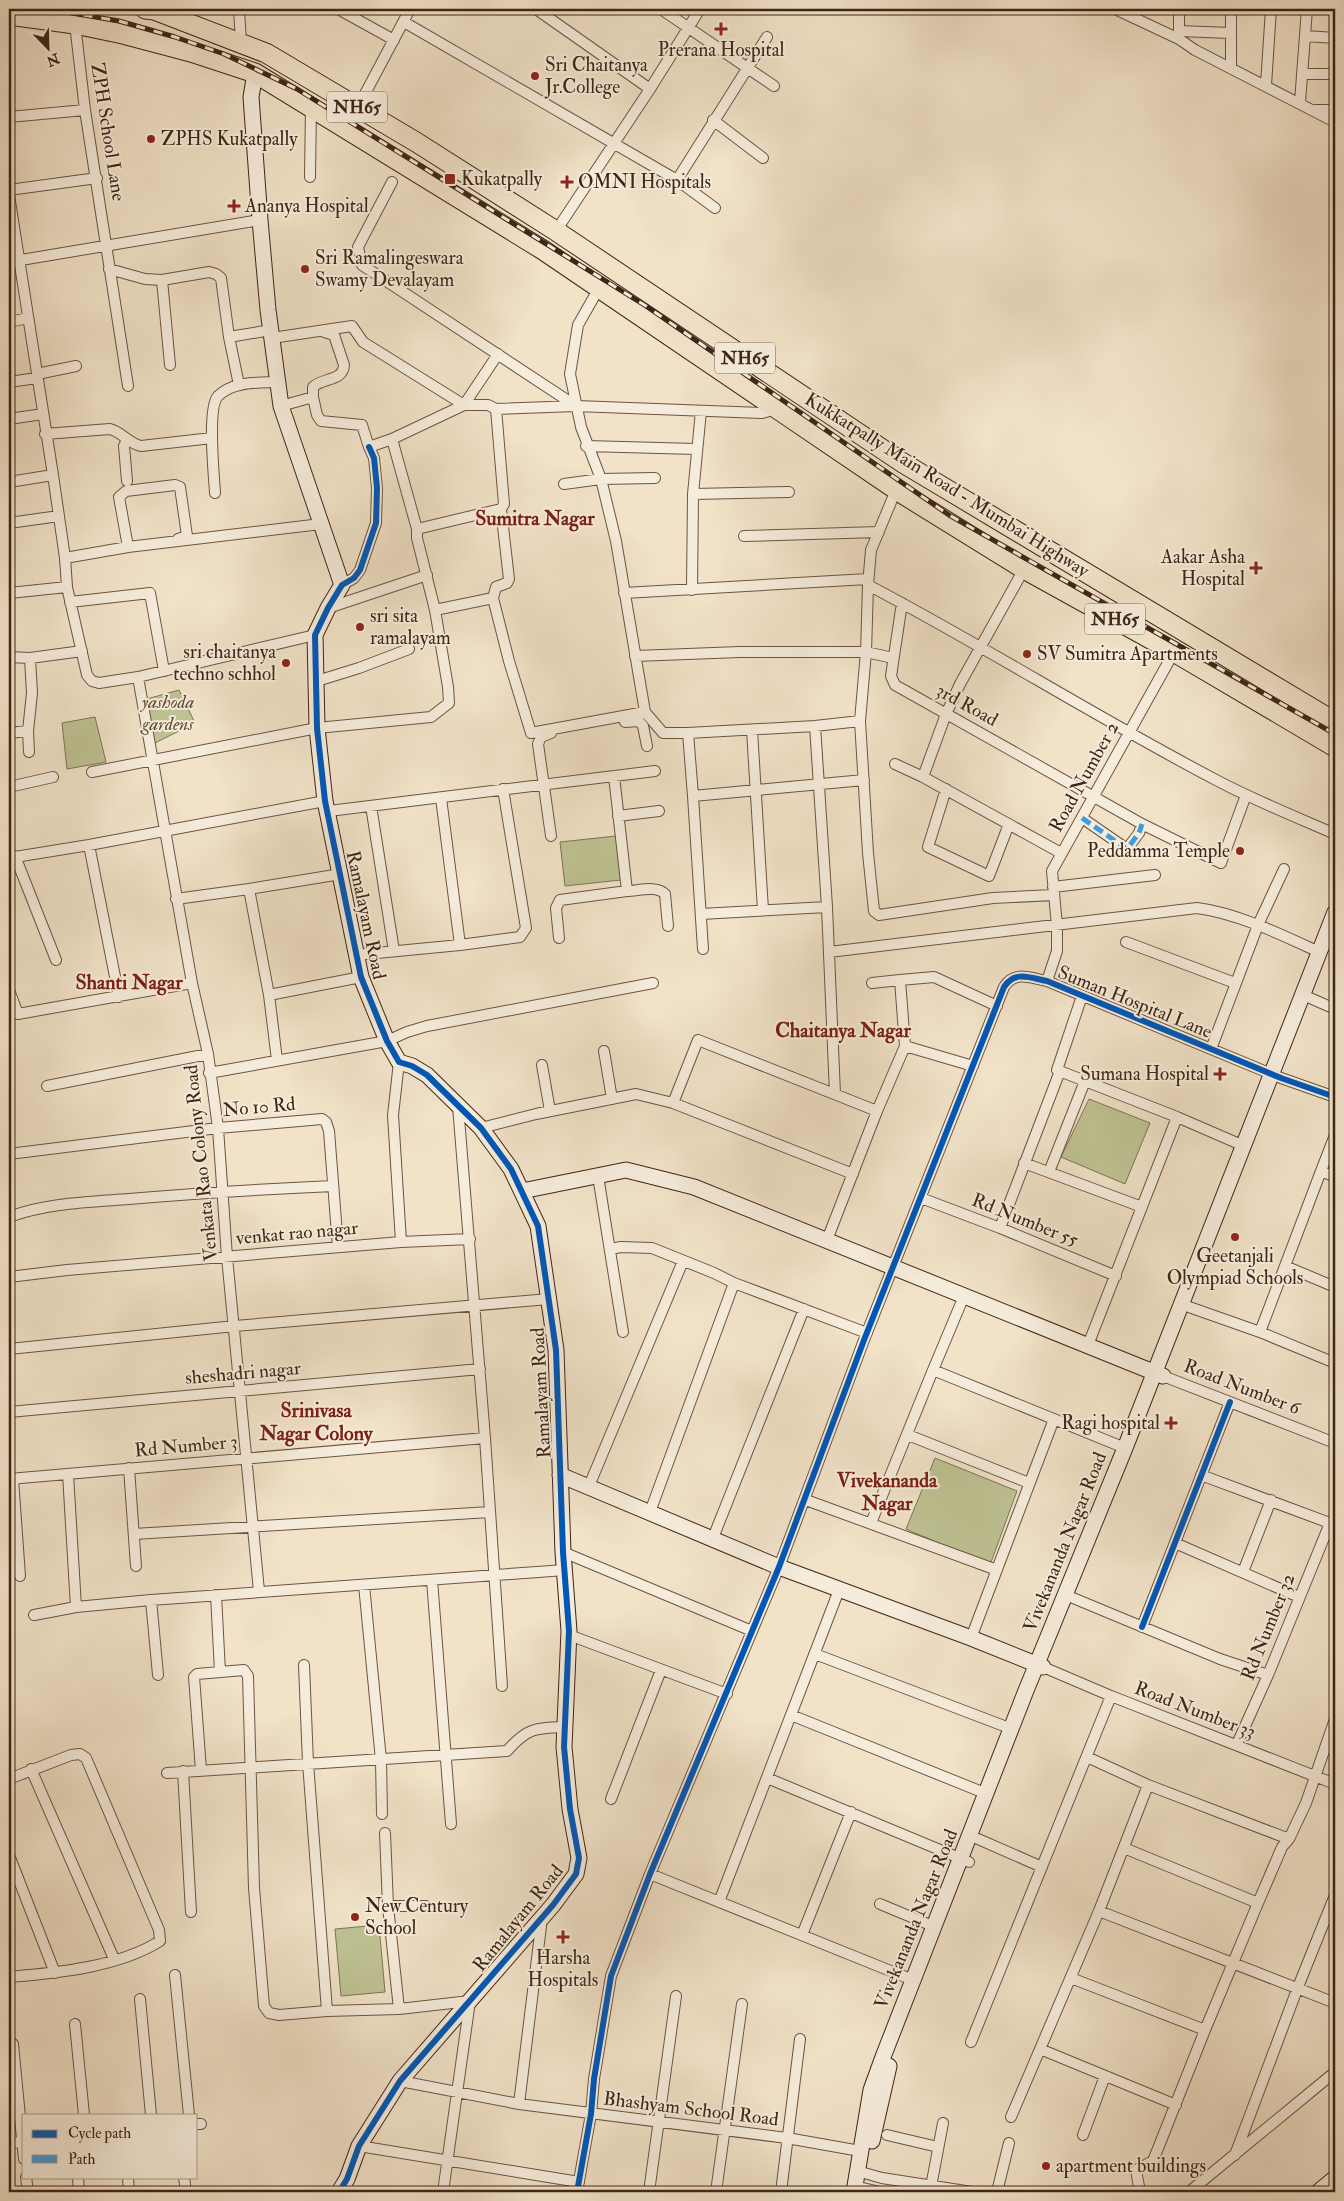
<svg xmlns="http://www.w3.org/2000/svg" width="1344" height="2201" font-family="'IM FELL Double Pica',serif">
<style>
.green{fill:#bec293;stroke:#7e7454}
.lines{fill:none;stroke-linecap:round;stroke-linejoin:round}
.street-casing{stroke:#6c5442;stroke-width:12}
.secondary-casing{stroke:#3f2516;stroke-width:17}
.highway-casing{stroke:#3f2516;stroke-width:21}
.street{stroke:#f6ecdb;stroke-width:10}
.secondary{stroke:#f6ecdb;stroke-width:15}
.highway{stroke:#f1e2c8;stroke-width:19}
.rail-casing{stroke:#3f2516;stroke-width:5}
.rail{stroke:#f6ecdb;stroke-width:3;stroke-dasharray:9;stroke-linecap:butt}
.quiet{stroke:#3f9cdf;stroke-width:5;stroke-dasharray:10 5;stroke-linecap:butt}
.cycleway-casing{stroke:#f6ecdb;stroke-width:9}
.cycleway{stroke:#0057b8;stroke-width:6}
.poi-dot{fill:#8f2418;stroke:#f6ecdb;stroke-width:2}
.labels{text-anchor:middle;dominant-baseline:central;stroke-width:4;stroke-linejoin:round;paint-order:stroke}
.shield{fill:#f6ecdb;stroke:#766151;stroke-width:1}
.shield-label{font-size:18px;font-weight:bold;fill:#3f2516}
.poi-label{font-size:19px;fill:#3f2516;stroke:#f6ecdb;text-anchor:start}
.street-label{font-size:19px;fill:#3f2516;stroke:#f6ecdb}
.park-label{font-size:19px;font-style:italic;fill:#5f4c35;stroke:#f6ecdb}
.neighbourhood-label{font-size:20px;font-weight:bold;fill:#7a1f14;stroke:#f6ecdb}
</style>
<rect width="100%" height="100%" fill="#f1e2c8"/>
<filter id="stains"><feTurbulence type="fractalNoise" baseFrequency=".004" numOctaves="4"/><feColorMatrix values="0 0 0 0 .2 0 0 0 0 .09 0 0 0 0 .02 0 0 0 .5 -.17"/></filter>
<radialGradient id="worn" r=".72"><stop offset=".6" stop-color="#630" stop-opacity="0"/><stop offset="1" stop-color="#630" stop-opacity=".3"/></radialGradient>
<path class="green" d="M179,690L195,723L153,744L147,699Z
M95,717L106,762L67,769L62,723Z
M616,836L621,880L565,886L560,842Z
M1089,1099L1150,1123L1125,1184L1061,1157Z
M935,1458L1017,1491L990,1565L906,1529Z
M379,1925L385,1992L341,1996L335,1929Z"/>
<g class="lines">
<g class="street-casing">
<path id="street" d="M239,9L241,43
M338,9L394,40
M536,9L650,89
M661,9L774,86
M1115,9L1179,39L1195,50L1335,122
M404,22L677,180L715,208
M75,24L85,110L128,386
M1179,31L1231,33
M1179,35V9
M1306,36L1335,38
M1231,68V9
M1302,74H1335
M1266,85L1271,9
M1300,102L1307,9
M358,107L410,9
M1316,110H1335
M9,117L85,110
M713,120L763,158
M310,177L311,106
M677,180L767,37
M392,182L358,247L362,265L576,406
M9,190L97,178
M9,195L53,475L65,558L67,587L87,675L92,681L99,683L138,677L315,635
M556,231L650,89L700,9
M9,262L260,220
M109,269L145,279L162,280L170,365
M162,280L209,272L216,274L221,278L229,337L239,385
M599,288L578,325L570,374L581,427L601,479L616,541L645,712
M9,322L28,318
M229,337L271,330
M272,338L352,326L363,342L464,405H488L496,409L576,406L762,413L777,409
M37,374L76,366
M9,382L37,378
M313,397V387C323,377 343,382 344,365L334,335L324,332
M281,406L313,397L317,415L321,421L362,425L369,447L392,439L464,405L498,354
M9,419L43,414
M45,434L110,429C122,432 128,443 141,446L212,438
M392,439L417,529V538L435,610
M586,446L696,449
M127,481L124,446L127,440
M9,482L53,475
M564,484L601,479L655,478
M896,490L871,550L868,585L866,652L860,721L868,853L874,911L879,915L993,898L1054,895
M215,493C214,475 207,408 218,396C233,381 258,383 278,382
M693,494L789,492
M9,523L59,516
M417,529L501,509L504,504L496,409
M744,536L879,532
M128,547L119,497L126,491L175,485L180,487L187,536L178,539
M65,558L128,547L321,524
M1024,569L960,684L946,714L923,777L1061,853
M342,585L354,578L360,570L376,523L377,488L374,458L369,447
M868,585C986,647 1099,719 1218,781C1256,801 1296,817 1335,834
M692,590L693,494L701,411
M9,593L67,587
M624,593L868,579
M493,598L496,587L507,583L509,579L501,509
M70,602L150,593L164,671
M902,603L891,676L895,685L1142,824L1221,863L1246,795
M328,608L427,575
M635,656L740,652H866L893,658
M9,657L30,658
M138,677L192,983L208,1054L218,1128L227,1257L259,1591
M317,681L359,668L409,649
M625,722L639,721L643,726L647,746
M815,726L827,907L835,1094
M752,730L763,910
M9,733L28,731
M551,733L541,737L538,744L551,836
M29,752L28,731L32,693L30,658L82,651
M895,764L923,777
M92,772L317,728L431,717L449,703L448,687L435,610L493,598L509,661L531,733L645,712L663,733H688
M9,787L53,777
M946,789L928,847L989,876L1009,824
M693,796L688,733L815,726L860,721
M441,798L460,945
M371,806L394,951
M329,811L655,771
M618,816L659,811
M1082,818L1127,849L1139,833L1142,824
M89,845L119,997
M15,856L56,960
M9,858L89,845L325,801
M1053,887L1155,875
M249,889L341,874
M627,891C638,891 657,885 665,894L668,926
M176,899L249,889L269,995L277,1060
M701,914L827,907
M559,938L556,908L560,900L627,891L614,776
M1126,942L1235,983
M703,949L693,796L864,780
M829,952L1197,908C1237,913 1282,935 1319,952
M356,955L460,945L520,937L526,928L503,789
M1047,981L1057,951V926L1052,871L1174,652
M872,983L900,980
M9,990L18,1014L192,983
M269,995L361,977
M1082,996L1057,1070L1177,1117L1244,1146
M1310,998L1335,1009
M905,1046L900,980L934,977L997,1006
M1211,1049L1258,925L1284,869
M604,1051L612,1099
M399,1062L393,1115L401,1242
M542,1065L550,1111
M209,1073L387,1041L407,1032L427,1026L653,983
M47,1086L208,1054
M673,1103L698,1040L877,1111
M458,1106L485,1438L502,1686
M481,1128L536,1114L636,1094L673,1103L853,1174
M9,1154L218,1128L322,1119L326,1122L329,1131L338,1247
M1024,1163L1142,1207
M1321,1171L1335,1135
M1049,1172L1085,1081
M598,1176L623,1332
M921,1198L1000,1228L1116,1276
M9,1217C46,1203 89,1202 129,1199C197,1193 265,1189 333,1186
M1000,1228L1060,1071
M827,1240L877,1111L905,1046L973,1066
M610,1249L621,1247L652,1248L714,1273L734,1283L867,1333
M1285,1266L1335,1287
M9,1277L67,1270L401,1242L470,1239
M964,1296L933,1370L1125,1448
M1189,1307L1260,1332L1321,1171L1335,1177
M1260,1332L1335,1363
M1088,1345L1177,1117
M9,1349L235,1326L549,1299
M1163,1376L1335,1443
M9,1412L480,1369
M908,1435L1029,1483
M129,1468L136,1566
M68,1474L76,1607
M1201,1475L1335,1525
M9,1479L485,1438
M13,1479L20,1576
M589,1486L683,1261
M806,1500L997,1570
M650,1512L734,1283
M871,1523L933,1370
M134,1534L490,1512
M713,1538L804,1309
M1175,1543L1299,1597
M563,1552L752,1631
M1243,1572L1271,1500
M432,1580L451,1824
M364,1585L381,1760L382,1814
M216,1595L220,1672
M1073,1598L1220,1659L1268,1675
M151,1600L158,1675
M34,1615L76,1607L151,1600L565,1570
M1142,1627L1230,1402
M569,1635L727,1694
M971,1638L1054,1419
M815,1654L1012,1729
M304,1665L308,1763L327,2011
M1043,1667L1111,1696L1335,1784
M791,1715L987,1794
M1237,1744L1268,1675L1330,1523
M1087,1757L1148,1785L1289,1839
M31,1769L114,1959
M201,1770L194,1677L197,1674L244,1670L248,1676L254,1888L264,2006L269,2013L279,2015L327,2011L399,2009L470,2001L443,2192
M183,1771L191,1912
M167,1773L507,1751C527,1728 535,1728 565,1727
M767,1778L969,1862
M9,1779L71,1755L80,1754L86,1758L159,1930L160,1941C119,1967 57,1973 9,1977
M611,1799L661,1670
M385,1833L388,1906L399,2009
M978,1839L1042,1867
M1124,1848L1258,1903
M9,1855L55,1973
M650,1874L913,1980
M719,1902L839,1590
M880,1904L935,1927
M388,1906H426
M1099,1911L1335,2003
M802,1935L851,1812
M175,1975L189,2115
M1071,1978L1205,2030
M140,1999L151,2115
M75,2024L84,2115
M971,2042L1111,1696
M13,2044L24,2159
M1040,2049L1176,2105
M400,2081L519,2104L787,2138L860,2151
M519,2104L542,1918
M1011,2117L1099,1911L1148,1785
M196,2124H201
M887,2135L938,2147
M1083,2135L1105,2076
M9,2143L24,2142
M359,2146L579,2182
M1235,2155L1298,1987L1335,1895
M857,2171L882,2178L972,2192
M26,2177L28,2192
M78,2177L79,2192
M128,2177L129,2192
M184,2177L186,2192
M854,2186L880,2192
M577,2192L591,2114L594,2079L611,1976L650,1874L779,1567L864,1340L1004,987C1015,970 1030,978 1047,981L1281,1078L1335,1097
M649,2192L676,1996
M716,2192L742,2004
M781,2192L800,2039
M930,2192L943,2123
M997,2192L1009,2143
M1140,2192L1136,2170L1153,2161L1205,2030L1258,1903L1282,1847L1289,1839L1306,1803L1335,1719
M1189,2192L1335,2072"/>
</g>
<g class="secondary-casing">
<path id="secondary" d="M255,73L251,97L260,220L268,310L281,406L342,585L328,608L315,635L317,728L325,801L361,977L387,1041L399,1062L412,1066L427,1075L481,1128L511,1169L538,1226L556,1350L563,1552L569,1631L564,1747L570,1809L579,1858L576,1874L553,1905L400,2081L359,2146L347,2179L339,2192
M522,1191L626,1170L694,1187L1163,1376
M560,1475L779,1567L971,1638L1043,1667
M872,2141L889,2066
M854,2192L871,2090L883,2057L1025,1693L1125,1448L1335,912
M1318,2192L1335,2178"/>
</g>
<g class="highway-casing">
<path id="highway" d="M145,9L154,10L266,53L416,142L556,231L903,463L1335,722
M9,15L75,24L123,34L191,52L255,73L543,250L901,493L1024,569L1174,652L1335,747"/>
</g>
<use href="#street" class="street"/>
<use href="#secondary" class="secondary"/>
<use href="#highway" class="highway"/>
<g class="rail-casing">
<path id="rail" d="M48,9L119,21L175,37L224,54L297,89L646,306L949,515L1335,734"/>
</g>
<use href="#rail" class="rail"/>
<path class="quiet" d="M1082,818L1127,849L1139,833L1142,824"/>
<g class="cycleway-casing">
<path id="cycleway" d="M1142,1627L1230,1402
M339,2192L347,2179L359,2146L400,2081L553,1905L576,1874L579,1858L570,1809L564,1747L569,1631L563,1552L556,1350L538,1226L511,1169L481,1128L427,1075L412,1066L399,1062L387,1041L361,977L325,801L317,728L315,635L328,608L342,585L354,578L360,570L376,523L377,488L374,458L369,447
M577,2192L591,2114L594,2079L611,1976L650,1874L779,1567L864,1340L1004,987C1015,970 1030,978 1047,981L1281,1078L1335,1097"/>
</g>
<use href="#cycleway" class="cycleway"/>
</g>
<g class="poi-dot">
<path d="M718.5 21.5h5v5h5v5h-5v5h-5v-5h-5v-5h5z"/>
<circle cx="535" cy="76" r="5"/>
<circle cx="151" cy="139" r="5"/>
<rect x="444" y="173" width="12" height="12" rx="2.5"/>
<path d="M564.5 174.5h5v5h5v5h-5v5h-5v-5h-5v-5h5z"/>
<path d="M231.5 198.5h5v5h5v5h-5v5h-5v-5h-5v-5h5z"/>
<circle cx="305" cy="269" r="5"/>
<path d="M1253.5 560.5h5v5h5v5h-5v5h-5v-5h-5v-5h5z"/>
<circle cx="360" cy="627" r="5"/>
<circle cx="1027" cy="654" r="5"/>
<circle cx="286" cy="663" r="5"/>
<circle cx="1240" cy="851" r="5"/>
<path d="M1217.5 1066.5h5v5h5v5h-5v5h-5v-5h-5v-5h5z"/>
<circle cx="1235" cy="1237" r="5"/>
<path d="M1168.5 1415.5h5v5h5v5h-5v5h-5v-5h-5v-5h5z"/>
<circle cx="355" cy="1917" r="5"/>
<path d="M560.5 1929.5h5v5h5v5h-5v5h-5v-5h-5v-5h5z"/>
<circle cx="1046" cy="2166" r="5"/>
</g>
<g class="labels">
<g class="shield">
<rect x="327" y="91.5" width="60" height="31" rx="4"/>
<rect x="715" y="342.5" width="60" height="31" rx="4"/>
<rect x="1085" y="603.5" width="60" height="31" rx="4"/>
</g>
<g class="shield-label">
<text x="357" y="107">NH65</text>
<text x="745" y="358">NH65</text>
<text x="1115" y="619">NH65</text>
</g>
<g class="poi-label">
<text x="721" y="50" text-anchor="middle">Prerana Hospital</text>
<text x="545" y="65">Sri Chaitanya<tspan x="545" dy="22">Jr.College</tspan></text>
<text x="161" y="139">ZPHS Kukatpally</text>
<text x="461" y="179">Kukatpally</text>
<text x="578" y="182">OMNI Hospitals</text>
<text x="245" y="206">Ananya Hospital</text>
<text x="315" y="258">Sri Ramalingeswara<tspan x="315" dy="22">Swamy Devalayam</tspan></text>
<text x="1245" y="557" text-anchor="end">Aakar Asha<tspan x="1245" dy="22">Hospital</tspan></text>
<text x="370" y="616">sri sita<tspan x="370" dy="22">ramalayam</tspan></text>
<text x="276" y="652" text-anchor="end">sri chaitanya<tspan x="276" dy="22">techno schhol</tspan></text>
<text x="1037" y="654">SV Sumitra Apartments</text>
<text x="1230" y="851" text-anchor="end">Peddamma Temple</text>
<text x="1209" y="1074" text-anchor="end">Sumana Hospital</text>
<text x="1235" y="1256" text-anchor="middle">Geetanjali<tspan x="1235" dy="22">Olympiad Schools</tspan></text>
<text x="1160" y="1423" text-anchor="end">Ragi hospital</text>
<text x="365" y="1906">New Century<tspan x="365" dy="22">School</tspan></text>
<text x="563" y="1958" text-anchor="middle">Harsha<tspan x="563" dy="22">Hospitals</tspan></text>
<text x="1056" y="2166">apartment buildings</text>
</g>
<g class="street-label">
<text transform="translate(108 132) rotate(81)">ZPH School Lane</text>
<text transform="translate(947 485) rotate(32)">Kukkatpally Main Road - Mumbai Highway</text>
<text transform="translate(967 705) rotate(29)">3rd Road</text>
<text transform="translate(1084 777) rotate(-61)">Road Number 2</text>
<text transform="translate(366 915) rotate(78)">Ramalayam Road</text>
<text transform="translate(1135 1002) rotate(22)">Suman Hospital Lane</text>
<text transform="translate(259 1107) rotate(-5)">No 10 Rd</text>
<text transform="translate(201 1163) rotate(-96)">Venkata Rao Colony Road</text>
<text transform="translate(1025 1220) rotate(22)">Rd Number 55</text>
<text transform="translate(297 1233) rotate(-5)">venkat rao nagar</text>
<text transform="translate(243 1373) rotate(-5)">sheshadri nagar</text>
<text transform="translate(1242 1387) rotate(21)">Road Number 6</text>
<text transform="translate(541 1393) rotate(-93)">Ramalayam Road</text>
<text transform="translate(186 1446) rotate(-5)">Rd Number 3</text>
<text transform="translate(1065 1542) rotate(-68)">Vivekananda Nagar Road</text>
<text transform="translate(1268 1627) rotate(-68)">Rd Number 32</text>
<text transform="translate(1195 1710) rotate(21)">Road Number 33</text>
<text transform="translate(518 1918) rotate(-51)">Ramalayam Road</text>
<text transform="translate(916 1919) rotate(-68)">Vivekananda Nagar Road</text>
<text transform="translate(691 2109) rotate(7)">Bhashyam School Road</text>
</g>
<g class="park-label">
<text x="168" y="702">yashoda<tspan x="168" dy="22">gardens</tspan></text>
</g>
<g class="neighbourhood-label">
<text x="535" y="518">Sumitra Nagar</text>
<text x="129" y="982">Shanti Nagar</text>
<text x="843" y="1030">Chaitanya Nagar</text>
<text x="316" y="1410">Srinivasa<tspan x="316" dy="23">Nagar Colony</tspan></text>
<text x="887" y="1480">Vivekananda<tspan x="887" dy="23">Nagar</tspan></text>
</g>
</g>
<rect width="1344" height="2201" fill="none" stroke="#f1e2c8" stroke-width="30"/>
<rect x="10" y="10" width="1324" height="2181" fill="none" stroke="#3f2516" stroke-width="2.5"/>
<rect x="15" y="15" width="1314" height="2171" fill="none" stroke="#3f2516"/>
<rect x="22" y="2114" width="175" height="65" fill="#f6ecdb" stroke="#ad9c8c"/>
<rect x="32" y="2130" width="25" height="8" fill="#0057b8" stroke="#ad9c8c"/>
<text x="68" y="2138" font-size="15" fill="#3f2516">Cycle path</text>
<rect x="32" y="2155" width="25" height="8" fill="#3f9cdf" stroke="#ad9c8c"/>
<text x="68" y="2164" font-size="15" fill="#3f2516">Path</text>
<g transform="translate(48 48) rotate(157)" stroke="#f6ecdb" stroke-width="4" paint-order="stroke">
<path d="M0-4L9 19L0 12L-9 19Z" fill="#3f2516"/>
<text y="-8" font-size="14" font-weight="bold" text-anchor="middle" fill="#3f2516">N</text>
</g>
<rect width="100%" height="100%" filter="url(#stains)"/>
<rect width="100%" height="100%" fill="url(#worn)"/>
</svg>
